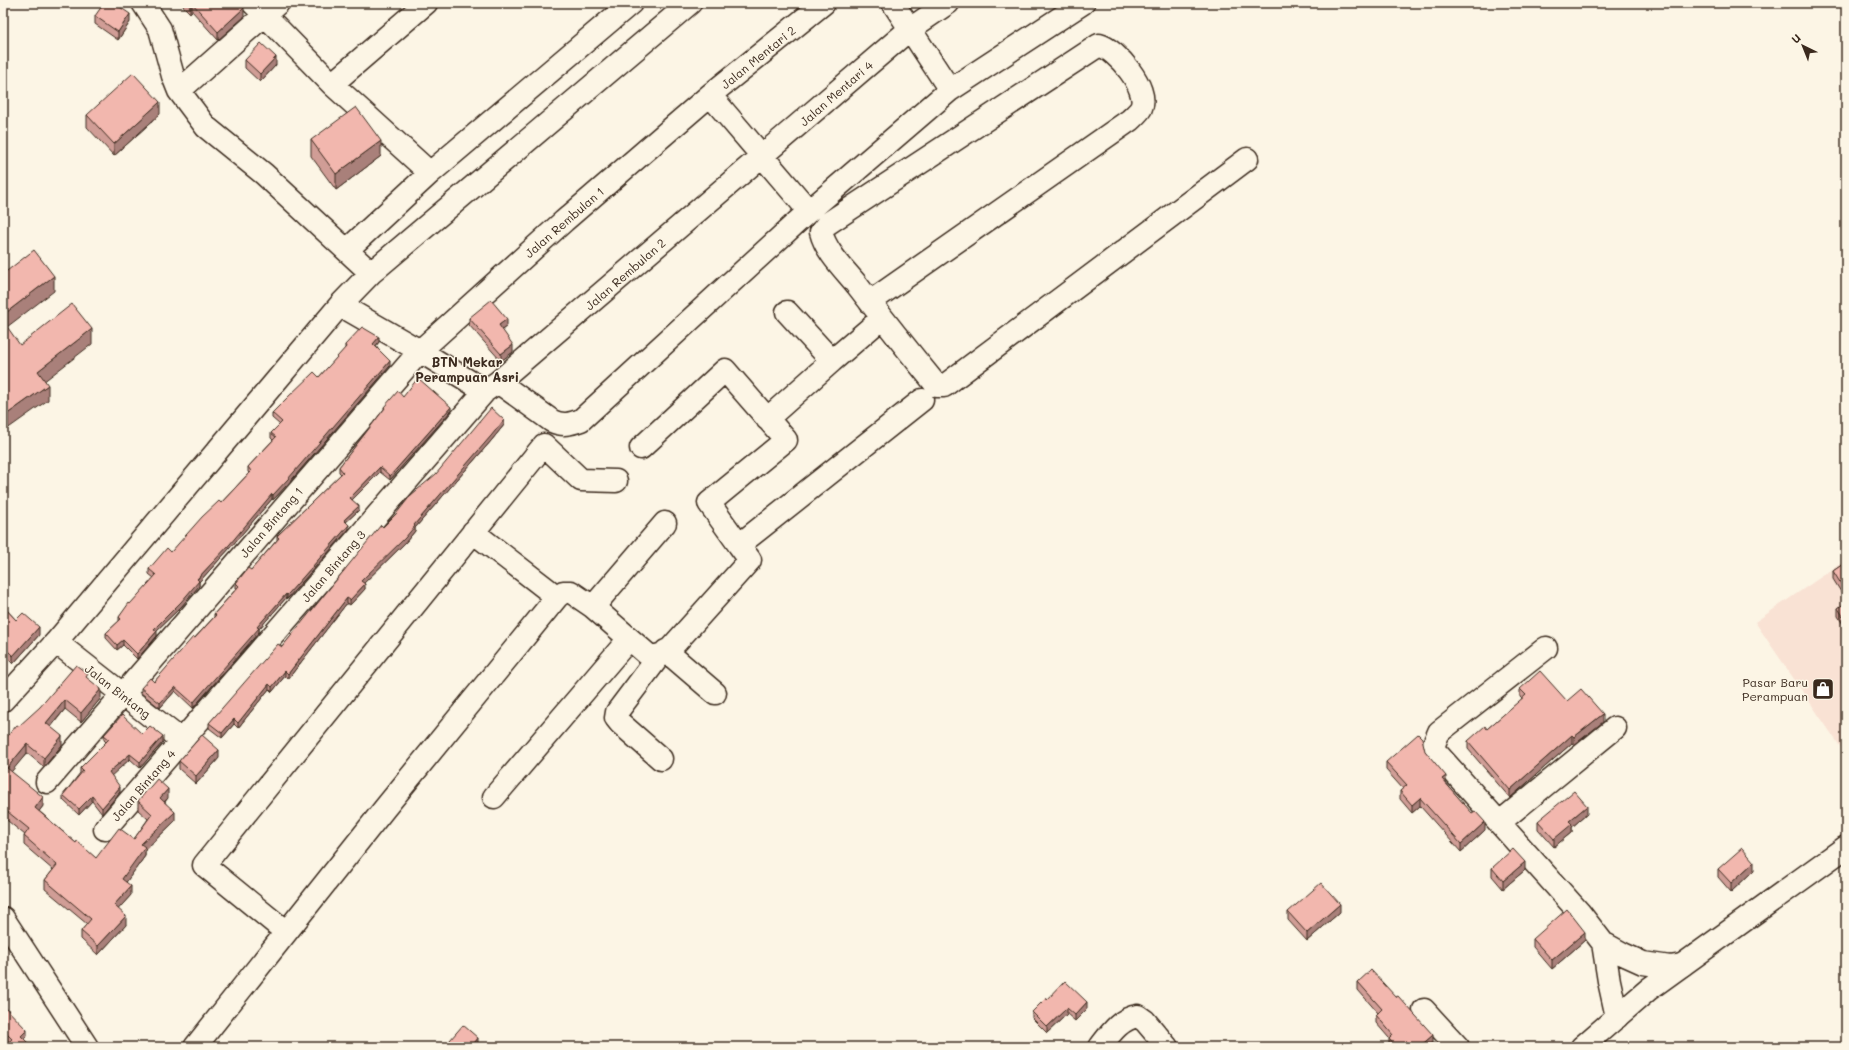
<svg xmlns="http://www.w3.org/2000/svg" width="1849" height="1050" font-family="Mali,sans-serif">
<style>
.built{fill:#f9e2d4}
.lines{fill:none;stroke-linecap:round;stroke-linejoin:round}
.street-casing{stroke:#3b2a1e;stroke-width:25}
.secondary-casing{stroke:#3b2a1e;stroke-width:25}
.street{stroke:#fcf5e5;stroke-width:22}
.secondary{stroke:#fcf5e5;stroke-width:22}
.wall{fill:#d09d96;stroke:#3b2a1e}
.shaded-wall{fill:#a9807a;stroke:#3b2a1e}
.building{fill:#f2b7ae;stroke:#3b2a1e}
.labels{text-anchor:middle;dominant-baseline:central;stroke-width:3;stroke-linejoin:round;paint-order:stroke}
.street-label{font-size:12px;fill:#3b2a1e;stroke:#fcf5e5}
.poi-label{font-size:12px;fill:#3b2a1e;stroke:#fcf5e5;text-anchor:end}
.neighbourhood-label{font-size:13px;font-weight:bold;fill:#3b2a1e;stroke:#fcf5e5}
</style>
<rect width="100%" height="100%" fill="#fcf5e5"/>
<filter id="ink" filterUnits="userSpaceOnUse"><feTurbulence type="fractalNoise" baseFrequency=".025" numOctaves="2"/><feDisplacementMap in="SourceGraphic" scale="8" xChannelSelector="R" yChannelSelector="G"/><feConvolveMatrix kernelMatrix="1 2 1 2 8 2 1 2 1" color-interpolation-filters="sRGB"/></filter>
<g filter="url(#ink)">
<path class="built" d="M1846,560V755L1755,622Z"/>
<g class="lines">
<g class="street-casing">
<path id="street" d="M143,3L160,29L173,76L179,91L206,127L264,174L371,273
M253,3L332,84L430,173
M893,3L950,90
M332,84L426,3
M179,91L278,3
M809,211L950,90L1083,3
M347,250L430,173L631,3
M870,302L1130,120C1133,117 1139,112 1141,108C1150,89 1116,49 1099,45L827,224L821,232C826,252 844,269 857,285C883,319 910,353 937,386H944L1247,159
M340,305L420,351L485,391
M832,361L882,318
M498,382L552,421C563,426 570,424 581,420L809,211L710,95
M767,419L832,361L787,312
M641,448L725,370L786,440L709,503L739,545
M473,532L557,597
M593,607L665,523
M56,642L181,740
M1546,648L1439,732L1434,744L1435,751L1579,912L1603,943L1623,954L1643,963L1670,967L1682,965
M666,651L715,693
M660,655L617,712L616,718L620,723L661,759
M3,700L56,642L340,305L371,273L690,3
M47,782L420,351L564,221L710,95L824,3
M494,797L629,639
M1500,822L1615,728
M105,829L485,391L498,382L910,29L948,3
M286,932L204,865L544,445L581,480L616,481
M1603,943L1609,981L1617,1017
M1424,1010L1458,1047
M195,1047L385,808L557,597L563,592H571L593,607L647,654C657,659 663,654 671,648L750,560L739,545L922,400
M1100,1047C1110,1034 1121,1018 1138,1016L1145,1021L1167,1047"/>
</g>
<g class="secondary-casing">
<path id="secondary" d="M3,918L87,1047
M1582,1047L1649,989L1846,847"/>
</g>
<use href="#street" class="street"/>
<use href="#secondary" class="secondary"/>
</g>
<path class="wall" d="M180,3H239L244,17L218,40L192,11L190,13Z
M95,16L130,22L118,40L95,24Z
M245,60L276,65L260,82L245,68Z
M160,114L114,156L87,127V115Z
M311,140L381,156L336,190L311,156Z
M469,318L507,326L502,330L513,352L501,361L469,325Z
M379,342L376,346L390,366L288,484L273,500L272,499L230,548L199,582V586L181,607L156,631L157,636L137,659L123,645L117,650L106,638V633L119,621V617L154,578L149,574V569L171,552L221,503L249,473L248,472V467L273,440L271,438V433L280,425L272,418V413L319,377L345,349V345Z
M403,397L451,411L390,480L380,472L352,500L359,510L346,522L349,529L289,597L287,599L286,598L259,629V632L193,708L175,691L160,708L141,693V688L154,682L214,617V614L237,588H236V583L251,570L277,540V536L341,474L339,472V467L384,409V407Z
M504,425L491,441L415,528V531L405,543L364,583L365,589L350,605L347,603L288,679L285,676L272,692L269,689L238,728L234,724L222,738L209,728V723L282,647L383,527Z
M1846,562V600L1833,579V571Z
M1846,603V629L1838,616V608Z
M3,606L16,620L39,635L13,664L3,654Z
M88,679L101,698L81,722L65,709L51,727L62,745L44,767L27,753L11,771L43,806L39,811L76,843L96,858L134,839L148,819L138,810V801L168,798L165,802L175,821L145,850V856L126,882L131,895L118,909L126,925L98,955L81,939V931L87,924L45,889V880L53,870L24,845V836L25,835L3,817V741L19,726Z
M1520,689L1567,701L1603,722L1574,745L1572,743L1510,798L1468,749V741L1487,729L1522,699L1520,697Z
M142,734L163,742L140,768L130,759L111,775L120,792L102,814L92,801L79,815L63,800V795L80,773V768L106,742L104,740V735Z
M1425,751L1446,783L1485,830L1461,852L1420,806L1412,813L1400,799V791L1403,789L1386,770V762Z
M219,758L196,784L179,769V761Z
M1587,814L1572,827V832L1554,847L1538,829V821Z
M1492,868L1525,870L1503,889L1492,876Z
M1718,869L1754,870L1731,892L1718,877Z
M1288,912H1340L1307,941L1288,920Z
M1533,939L1585,940L1552,969L1533,947Z
M1358,982L1433,1043L1428,1047H1389V1038L1376,1023V1015L1378,1013L1358,990Z
M1047,1000L1087,1009L1075,1021L1067,1014L1047,1033L1032,1018V1012Z
M3,1005L27,1035L24,1039L9,1042L3,1035Z"/>
<path class="shaded-wall" d="M192,3V11L190,13V5Z
M244,8V17L218,40V32Z
M130,14V22L118,40V32Z
M276,57V65L260,82V74Z
M160,102V114L114,156V144Z
M381,141V156L336,190V174Z
M54,276V291L3,330V315Z
M507,319V326L499,332V325Z
M92,329V344L38,386V371Z
M379,337V342L373,349V344Z
M513,345V352L501,361V354Z
M390,361V366L288,484L273,500V495Z
M48,385V400L3,432V417Z
M451,407V411L390,480V476Z
M504,420V425L491,441L415,528V531L405,543L361,586V581L414,525Z
M380,467V472L350,502V498Z
M272,494V499L230,548L199,582V586L181,607L154,633V629Z
M359,506V510L344,524V520Z
M349,525V529L287,599V595Z
M365,584V589L350,605V600Z
M286,594V598L259,629V632L193,708V703L257,627Z
M347,598V603L288,679V674Z
M39,627V635L13,664V656Z
M157,631V636L137,659V654Z
M123,640V645L117,650V645Z
M285,671V676L272,692V687Z
M269,684V689L238,728V723Z
M175,687V691L160,708V703Z
M101,689V698L81,722V713Z
M65,700V709L46,732V723Z
M1603,714V722L1574,745V737Z
M234,719V724L222,738V733Z
M1572,735V743L1510,798V790Z
M62,736V745L44,767V758Z
M163,736V742L140,768V762Z
M27,744V753L7,777V768Z
M219,750V758L196,784V776Z
M130,754V759L109,778V772Z
M1446,776V784L1442,779Z
M120,787V792L102,814V808Z
M168,789V798L160,806V798Z
M92,796V801L79,815V809Z
M43,797V806L35,817V808Z
M1420,798V806L1412,813V805Z
M1587,806V814L1572,827V832L1554,847V839L1569,821Z
M175,812V821L145,850V856L122,888V879L141,844Z
M1485,822V830L1461,852V844Z
M1525,862V870L1503,889V881Z
M1754,862V870L1731,892V883Z
M131,886V895L114,914V905Z
M1340,904V912L1307,941V933Z
M126,916V925L98,955V946Z
M1585,932V940L1552,969V960Z
M1087,1002V1009L1075,1021V1015Z
M1067,1008V1014L1047,1033V1027Z
M27,1030V1035L21,1042V1036Z
M1433,1035V1043L1428,1047H1419Z
M478,1038V1046L477,1047H471Z"/>
<path class="building" d="M104,3H114L130,14L118,32L95,16Z
M188,3H239L244,8L218,32L192,3L190,5Z
M261,43L276,57L260,74L245,60Z
M133,73L160,102L114,144L87,115Z
M356,107L381,141L336,174L311,140Z
M34,250L54,276L3,315V274Z
M491,300L507,319L499,325L513,345L501,354L469,318Z
M72,304L92,329L38,371L48,385L3,417V321L20,345Z
M362,327L379,337L373,344L390,361L288,479L273,495L272,494L230,544L197,579L199,581L181,602L154,629L157,631L137,654L123,640L117,645L106,633L121,619L119,617L129,603L130,604L156,575L149,569L167,548L171,552L202,517L219,501L221,503L251,471L248,467L276,437L271,433L282,422L272,413L287,398L314,372L319,377L346,347L345,345Z
M418,378L451,407L390,476L380,467L350,498L359,506L344,520L349,525L289,593L287,595L286,594L257,627L259,628L193,703L175,687L160,703L141,688L150,678L154,682L193,637L195,638L216,615L214,614L239,586L236,583L248,568L251,570L279,538L277,536L343,472L339,467L385,408L384,407L398,391L403,397Z
M491,408L504,420L491,436L414,525L415,526L405,538L361,581L365,584L350,600L347,598L288,674L285,671L272,687L269,684L238,723L234,719L222,733L209,723L278,644L282,647L381,525L383,527L396,514L411,495L436,474Z
M1846,562V592L1833,571Z
M1846,603V621L1838,608Z
M3,606L16,620L23,613L39,627L13,656L3,646Z
M76,665L88,674L86,677L101,689L81,713L65,700L46,723L62,736L44,758L27,744L7,768L43,797L35,808L76,843L77,841L96,858L119,828L134,839L152,814L138,801L157,779L168,789L160,798L175,812L141,844L145,847L122,879L131,886L114,905L126,916L98,946L81,931L91,919L45,880L57,865L24,836L29,829L3,808V741L17,725L19,726L40,707Z
M1540,671L1567,701L1581,689L1603,714L1574,737L1572,735L1510,790L1468,741L1485,726L1487,729L1526,695L1520,689Z
M122,715L142,734L150,726L163,736L140,762L130,754L109,772L120,787L102,808L92,796L79,809L63,795L83,771L80,768L109,739L104,735Z
M1418,734L1422,738L1425,751L1446,776L1442,779L1472,813L1475,811L1485,822L1461,844L1420,798L1412,805L1400,791L1407,785L1386,762Z
M202,735L219,750L196,776L179,761Z
M1574,791L1587,806L1569,821L1572,824L1554,839L1538,821Z
M1742,848L1754,862L1731,883L1718,869Z
M1513,849L1525,862L1503,881L1492,868Z
M1321,883L1340,904L1307,933L1288,912Z
M1567,909L1585,932L1552,960L1533,939Z
M1371,970L1396,997L1398,996L1433,1035L1419,1047H1396L1389,1039L1393,1035L1376,1015L1382,1009L1358,982Z
M1065,981L1087,1002L1075,1015L1067,1008L1047,1027L1032,1012L1046,998L1047,1000Z
M3,1005L27,1030L21,1036L32,1047H3L12,1039L3,1030Z
M463,1025L478,1038L471,1047H444Z
M310,1043L314,1047H306Z"/>
</g>
<defs>
<g id="shop-square" transform="scale(1.15)"><rect x="-9" y="-9" width="18" height="18" rx="4" fill="#3b2a1e" stroke="#fcf5e5"/><path d="M-5-2.5h2.3a2.7 3.5 0 0 1 5.4 0H5L5.5 6h-11ZM-1.5-2.5h3a1.5 2.3 0 0 0-3 0Z" fill="#fff"/></g>
</defs>
<g fill-rule="evenodd">
<use href="#shop-square" x="1823" y="689"/>
</g>
<g class="labels">
<g class="street-label">
<text transform="translate(758 57) rotate(-39)">Jalan Mentari 2</text>
<text transform="translate(836 93) rotate(-41)">Jalan Mentari 4</text>
<text transform="translate(564 222) rotate(-41)">Jalan Rembulan 1</text>
<text transform="translate(625 274) rotate(-41)">Jalan Rembulan 2</text>
<text transform="translate(271 522) rotate(-49)">Jalan Bintang 1</text>
<text transform="translate(333 566) rotate(-49)">Jalan Bintang 3</text>
<text transform="translate(118 691) rotate(38)">Jalan Bintang</text>
<text transform="translate(143 785) rotate(-49)">Jalan Bintang 4</text>
</g>
<g class="poi-label">
<text x="1808" y="682">Pasar Baru<tspan x="1808" dy="14">Perampuan</tspan></text>
</g>
<g class="neighbourhood-label">
<text x="467" y="361">BTN Mekar<tspan x="467" dy="15">Perampuan Asri</tspan></text>
</g>
</g>
<rect width="1849" height="1050" fill="none" stroke="#fcf5e5" stroke-width="16"/>
<rect x="8" y="8" width="1833" height="1034" fill="none" stroke="#3b2a1e" stroke-width="1.5" filter="url(#ink)"/>
<g transform="translate(1803 46) rotate(317)" stroke="#fcf5e5" stroke-width="3" paint-order="stroke">
<path d="M0-3L7 15L0 10L-7 15Z" fill="#3b2a1e"/>
<text y="-6" font-size="11" font-weight="bold" text-anchor="middle" fill="#3b2a1e">U</text>
</g>
</svg>
